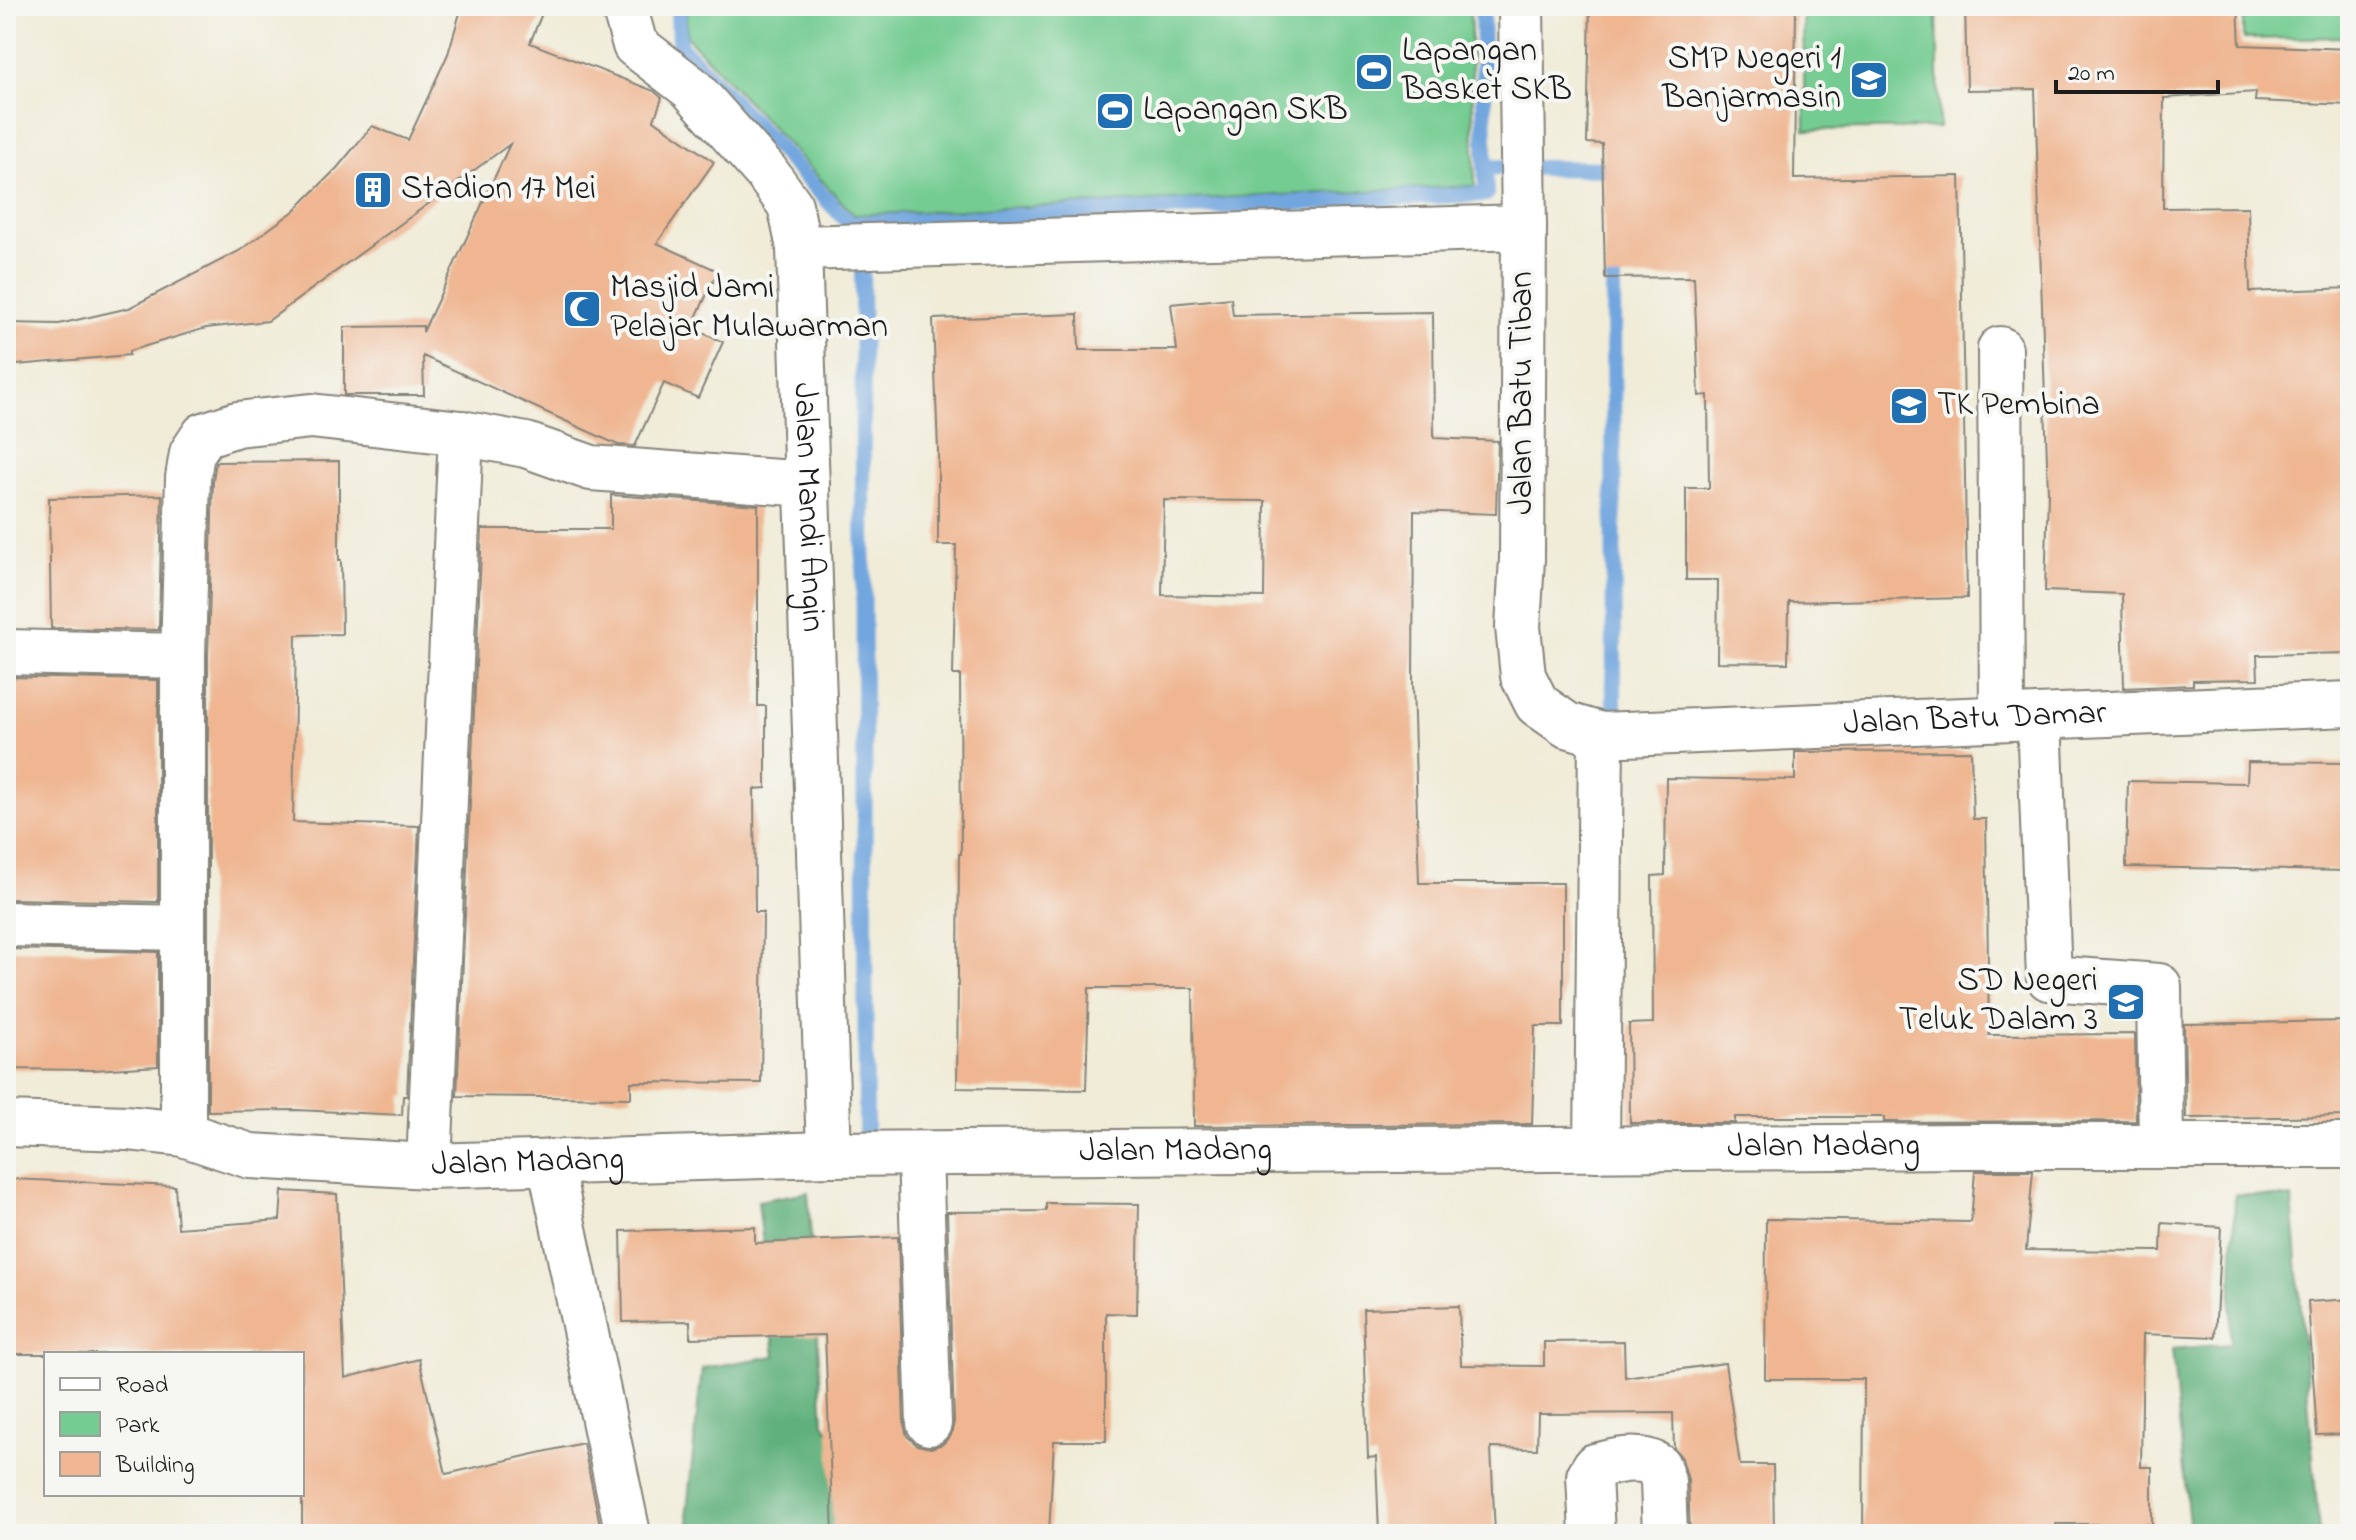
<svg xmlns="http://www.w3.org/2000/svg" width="2356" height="1540" font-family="'Indie Flower',sans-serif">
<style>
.green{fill:#74cc92;stroke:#487457;stroke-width:2}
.forest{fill:#5fb07c;stroke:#3e664c;stroke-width:2}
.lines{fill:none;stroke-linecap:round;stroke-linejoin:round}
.stream{stroke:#72a6de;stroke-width:16}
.building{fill:#efb691;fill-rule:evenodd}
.minor-casing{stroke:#86847a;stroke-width:48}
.minor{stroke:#fff;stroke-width:44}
.labels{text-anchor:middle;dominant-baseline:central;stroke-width:8;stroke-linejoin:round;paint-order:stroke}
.poi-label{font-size:34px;fill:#1c1c1c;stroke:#f6f6f2;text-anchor:start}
.street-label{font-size:34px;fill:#1c1c1c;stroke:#f6f6f2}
</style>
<rect width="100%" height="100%" fill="#f6f6f2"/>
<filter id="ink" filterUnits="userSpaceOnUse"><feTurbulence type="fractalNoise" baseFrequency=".0125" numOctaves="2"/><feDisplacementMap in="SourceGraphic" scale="16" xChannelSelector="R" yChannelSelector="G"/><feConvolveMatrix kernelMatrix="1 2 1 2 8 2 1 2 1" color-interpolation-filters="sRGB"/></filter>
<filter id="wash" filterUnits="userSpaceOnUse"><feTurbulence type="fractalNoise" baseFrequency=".006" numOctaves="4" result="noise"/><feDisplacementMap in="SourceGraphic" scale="32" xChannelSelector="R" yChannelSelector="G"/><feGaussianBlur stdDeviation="1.8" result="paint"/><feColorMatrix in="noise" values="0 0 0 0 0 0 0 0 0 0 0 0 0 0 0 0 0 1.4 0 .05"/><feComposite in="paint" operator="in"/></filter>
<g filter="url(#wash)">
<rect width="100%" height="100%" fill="#f0ecd8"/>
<path class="green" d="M686,6H1470L1475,186L854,215L687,37Z
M1803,6H1937L1939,128L1805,130Z
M2243,6H2350V37L2243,39Z"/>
<path class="forest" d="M808,1192L823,1421L841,1450L850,1534H692L687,1510L702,1368L775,1356L758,1201Z
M2235,1194L2292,1198L2319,1534H2190L2172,1349L2230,1344Z"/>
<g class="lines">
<path class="stream" d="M678,6L679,45L850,224L1486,194L1482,6
M1485,167L1611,169V179
M862,249L866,1131
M1613,258L1614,731"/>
</g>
<g id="blocks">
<path class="building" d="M462,6H545L530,43L654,91L662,98L654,120L714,162L657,243L718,271L691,328L723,342L698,398L664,383L635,446L618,445L423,356L424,395H344V327L423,326V332L510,144L268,321L206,328L129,351V355L6,366V323L59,324L129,308L239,251L294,211L337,168L372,126L408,140L448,54Z
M1590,6H1796L1794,179L1960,176L1967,598L1789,602L1788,663L1717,662L1718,580H1686V488H1709L1708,395L1699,396L1694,277L1605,278L1602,144L1587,143Z
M1965,6H2238L2240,45L2350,49V105L2255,101L2256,92L2164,98L2163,208L2248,207L2250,292L2350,288V653L2257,655L2258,679L2193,680V685L2124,688L2122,594L2045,591L2048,493L2035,89L1967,90Z
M1231,298L1233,315L1433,312L1434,438L1498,441L1496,514L1414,511L1413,683L1419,883H1563V1026H1535L1532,1124L1194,1126L1193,988H1089L1086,1090L957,1088L959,854H961L960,675H953L956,545H938V450L933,319L1078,314L1079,350H1177L1171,304ZM1164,500L1265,501L1264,597L1162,595Z
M339,461V560H341L342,634L296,635L293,822L419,826L407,1096H403L402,1115L296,1110L208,1111V656L213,480L216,462Z
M162,495L159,630L51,628L49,498Z
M611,495L758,505V706H766V788L754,789L755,912H763L761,1083L631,1082V1098L457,1096L482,529H611Z
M6,677L158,680V902L6,899Z
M1971,751L1973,819H1986L1989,1035L2135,1034L2136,1121L1884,1122V1117H1735V1123H1630L1629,1024L1653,1023L1652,876L1665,875L1666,778L1795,780V752Z
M2248,762L2350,763V871L2126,867L2128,781L2247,783Z
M6,949L158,952V1066L93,1070L6,1069Z
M2350,1021V1116L2186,1118L2184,1024Z
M1975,1171H2033L2026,1250L2161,1251L2162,1223L2221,1227L2215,1337L2143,1334L2141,1467H2152V1524H2056V1534H1863L1864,1379H1765L1766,1219L1971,1222Z
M11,1179L175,1186L178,1228L280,1220L282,1191L337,1194L345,1378L419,1359L446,1474L583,1443L602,1534H302V1354H12L10,1288H6V1230H11Z
M1046,1203L1139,1204L1137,1314L1106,1313V1441H1054L1049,1534H833L825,1335L690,1338V1321L623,1322L621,1231L755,1227V1243L898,1237L904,1424L907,1436L917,1445L931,1448L943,1444L951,1435L954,1422L947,1212L1046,1211Z
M2350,1299V1434L2317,1435L2308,1302Z
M1459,1306L1461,1365L1544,1366V1342L1624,1341L1625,1377L1725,1363L1740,1465H1773L1774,1534H1690L1688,1480L1682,1458L1674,1448L1673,1413L1538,1414L1537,1449L1491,1448L1495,1534H1379L1376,1457L1368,1458L1363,1309Z"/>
</g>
</g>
<g filter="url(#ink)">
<use href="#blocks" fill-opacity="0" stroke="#86847a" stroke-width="2"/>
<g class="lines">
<g class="minor-casing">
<g id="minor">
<path id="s1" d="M624,6L635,45L691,88L766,172L790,205L799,248L829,1154"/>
<path id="s2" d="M1521,6L1524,227L1522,559L1518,627L1523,676L1537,704L1567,725L1601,735L2350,704"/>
<path d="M799,248L1524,227"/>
<path d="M2000,349L2002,718"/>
<path d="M6,652L183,656"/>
<path d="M2039,717L2049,978L2159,986L2161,1146"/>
<path d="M6,924L183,928"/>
<path id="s3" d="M6,1124L127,1128L183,1134L250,1156L429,1166L829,1154L1966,1146H2350"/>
<path d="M183,1134V656L188,478L192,453L204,435L237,424L311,416L461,433L526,445L591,468L807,484"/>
<path d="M1597,1149L1601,735"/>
<path d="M920,1154L929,1423"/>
<path d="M550,1162L628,1534"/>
<path d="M429,1166L461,433"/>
<path d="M1592,1534L1589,1476L1595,1466C1614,1461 1641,1454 1658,1466L1663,1481L1665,1534"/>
</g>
</g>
<use href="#minor" class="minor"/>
</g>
</g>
<defs>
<g id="stadium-square" transform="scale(2)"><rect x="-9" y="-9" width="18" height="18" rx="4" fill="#1f6fb2" stroke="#f6f6f2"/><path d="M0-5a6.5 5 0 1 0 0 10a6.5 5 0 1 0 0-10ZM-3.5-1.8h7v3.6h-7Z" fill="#fff"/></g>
<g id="school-square" transform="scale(2)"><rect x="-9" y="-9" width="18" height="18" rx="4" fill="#1f6fb2" stroke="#f6f6f2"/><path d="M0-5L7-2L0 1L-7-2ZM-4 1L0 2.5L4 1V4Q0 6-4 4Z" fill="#fff"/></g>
<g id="building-square" transform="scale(2)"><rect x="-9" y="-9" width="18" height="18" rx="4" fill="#1f6fb2" stroke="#f6f6f2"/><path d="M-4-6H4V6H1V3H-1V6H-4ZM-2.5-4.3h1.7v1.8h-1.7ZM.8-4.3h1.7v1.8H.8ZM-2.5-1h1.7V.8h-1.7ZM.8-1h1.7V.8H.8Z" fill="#fff"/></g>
<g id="mosque-square" transform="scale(2)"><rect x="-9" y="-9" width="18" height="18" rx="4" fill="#1f6fb2" stroke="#f6f6f2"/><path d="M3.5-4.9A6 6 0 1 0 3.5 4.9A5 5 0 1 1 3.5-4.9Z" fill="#fff"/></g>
</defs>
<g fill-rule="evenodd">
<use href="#stadium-square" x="1374" y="72"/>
<use href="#school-square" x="1869" y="80"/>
<use href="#stadium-square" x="1115" y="111"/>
<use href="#building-square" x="373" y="190"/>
<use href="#mosque-square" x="582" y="309"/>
<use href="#school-square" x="1909" y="406"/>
<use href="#school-square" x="2126" y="1002"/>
</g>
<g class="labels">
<g class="poi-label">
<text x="1402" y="52">Lapangan<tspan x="1402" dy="39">Basket SKB</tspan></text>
<text x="1841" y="60" text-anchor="end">SMP Negeri 1<tspan x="1841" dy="39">Banjarmasin</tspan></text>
<text x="1143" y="111">Lapangan SKB</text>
<text x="401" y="190">Stadion 17 Mei</text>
<text x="610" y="289">Masjid Jami<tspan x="610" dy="39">Pelajar Mulawarman</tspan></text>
<text x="1937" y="406">TK Pembina</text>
<text x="2098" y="982" text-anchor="end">SD Negeri<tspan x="2098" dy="39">Teluk Dalam 3</tspan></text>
</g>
<g class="street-label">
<text transform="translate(1523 393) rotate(-90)">Jalan Batu Tiban</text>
<text stroke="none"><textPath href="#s1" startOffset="568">Jalan Mandi Angin</textPath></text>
<text stroke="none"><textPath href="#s2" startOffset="1148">Jalan Batu Damar</textPath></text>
<text stroke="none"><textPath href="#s3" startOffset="1822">Jalan Madang</textPath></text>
<text stroke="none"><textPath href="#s3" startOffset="1174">Jalan Madang</textPath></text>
<text stroke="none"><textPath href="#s3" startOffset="526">Jalan Madang</textPath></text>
</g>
</g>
<rect width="2356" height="1540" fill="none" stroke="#f6f6f2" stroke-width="32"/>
<rect x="44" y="1352" width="260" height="144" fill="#f6f6f2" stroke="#9f9f9c" stroke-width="2"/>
<rect x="60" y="1378" width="40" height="12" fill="#ffffff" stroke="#9f9f9c" stroke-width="2"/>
<text x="116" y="1392" font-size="24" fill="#1c1c1c">Road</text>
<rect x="60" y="1412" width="40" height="24" fill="#74cc92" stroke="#9f9f9c" stroke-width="2"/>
<text x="116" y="1432" font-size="24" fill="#1c1c1c">Park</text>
<rect x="60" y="1452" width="40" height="24" fill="#efb691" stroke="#9f9f9c" stroke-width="2"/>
<text x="116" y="1472" font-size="24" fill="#1c1c1c">Building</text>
<path d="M2056 80v12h162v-12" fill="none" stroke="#1c1c1c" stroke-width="4"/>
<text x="2068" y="80" font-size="24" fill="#1c1c1c" stroke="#f6f6f2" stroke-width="6" paint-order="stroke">20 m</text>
</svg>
